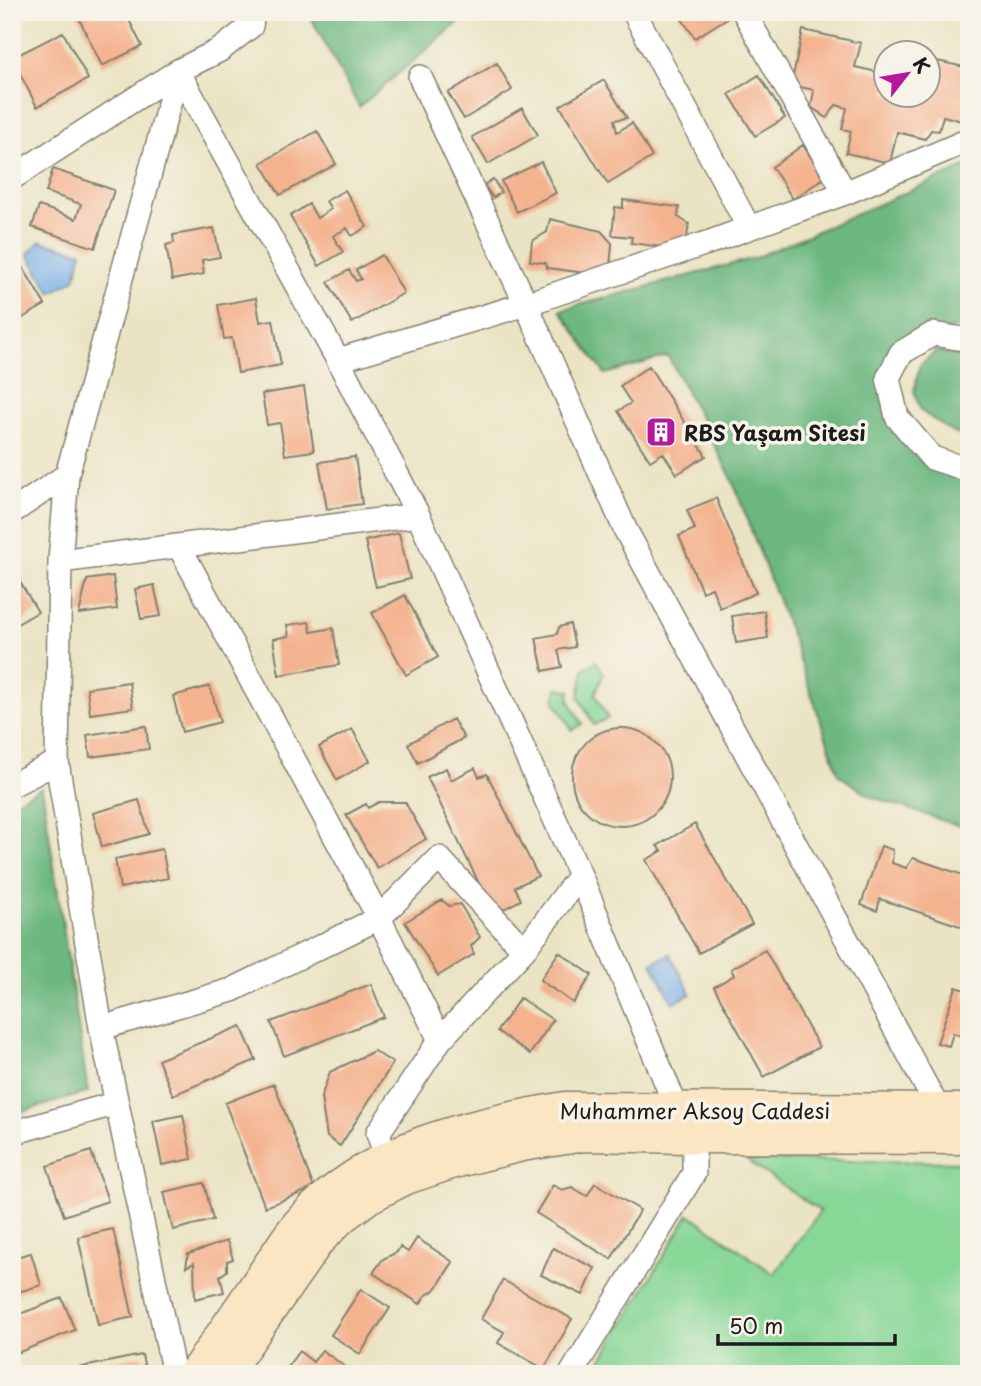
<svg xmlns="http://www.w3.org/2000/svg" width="981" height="1386" font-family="'Playpen Sans',sans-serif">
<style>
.green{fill:#87d797;stroke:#527a5a;stroke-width:2}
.forest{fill:#6db880;stroke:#446a4e;stroke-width:2}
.water{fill:#7ab0e9;stroke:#4b6682;stroke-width:2}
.building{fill:#f4b28e}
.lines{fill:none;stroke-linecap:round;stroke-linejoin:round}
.street-casing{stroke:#848070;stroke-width:26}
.secondary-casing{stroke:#848070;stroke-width:35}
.street{stroke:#fff;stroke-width:23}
.secondary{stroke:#fbe6c4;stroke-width:32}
.labels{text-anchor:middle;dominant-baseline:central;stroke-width:7;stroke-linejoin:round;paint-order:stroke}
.poi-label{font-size:21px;font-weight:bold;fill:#1c1c1c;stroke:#f7f3e8;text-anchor:start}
.street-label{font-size:21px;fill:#1c1c1c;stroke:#f7f3e8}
</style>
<rect width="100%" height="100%" fill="#f7f3e8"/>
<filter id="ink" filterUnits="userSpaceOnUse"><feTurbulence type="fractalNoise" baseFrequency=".0143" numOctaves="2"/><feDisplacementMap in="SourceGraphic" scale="14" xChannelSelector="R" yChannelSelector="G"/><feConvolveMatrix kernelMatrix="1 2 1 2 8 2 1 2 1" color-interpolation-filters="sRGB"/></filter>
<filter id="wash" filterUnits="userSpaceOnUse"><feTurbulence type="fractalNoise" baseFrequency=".00686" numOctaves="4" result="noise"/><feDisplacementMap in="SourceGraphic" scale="28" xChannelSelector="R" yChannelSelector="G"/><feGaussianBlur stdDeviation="1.57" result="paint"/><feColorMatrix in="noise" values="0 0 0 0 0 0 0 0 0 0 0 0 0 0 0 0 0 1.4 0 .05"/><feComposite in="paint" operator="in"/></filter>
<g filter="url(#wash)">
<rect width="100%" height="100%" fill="#ebe4c4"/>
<path class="green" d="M596,661L604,673L595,694L608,718L594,725L579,697L584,669Z
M557,688L570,690L569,700L582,724L572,730L555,702Z
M746,1160L969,1162V1374H593L689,1214L774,1274L820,1211Z"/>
<path class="forest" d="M308,12H471L359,107Z
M969,165V325L933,334L888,378L932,458L969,470V829L872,797L839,775L793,640L731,477L668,356L605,374L560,310L755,258Z
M936,351L969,357V438L952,432L921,411L914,391L920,365Z
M42,787L88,1092L12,1115V803Z"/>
<path class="water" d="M40,241L82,252L75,279L51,293L28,254Z
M670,954L691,994L673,1003L652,963Z"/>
<g id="blocks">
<path class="building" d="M76,12H125L142,46L102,66Z
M677,12H737L695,38Z
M803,30L861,43L855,67L886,74V94H928V59L969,68V91L962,121L943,116L939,131L931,130L925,139L897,132L890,163L846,153L851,131L842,129L847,108L836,105L827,118L811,107L814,90L791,85Z
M63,32L88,79L37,107L12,58Z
M497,63L512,90L464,119L448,93Z
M759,75L785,118L755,136L729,94Z
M604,80L627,118L614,120L617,132L632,123L652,157L608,184L560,106Z
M522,108L538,135L488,164L472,137Z
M317,131L336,164L280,195L261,163Z
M803,145L824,178L793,199L772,167Z
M541,162L556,193L517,212L501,181Z
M53,169L114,190L95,248L32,227L39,206L76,219L81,204L46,192Z
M493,179L501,192L493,198L484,185Z
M345,190L367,227L352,236L347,228L333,236L343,252L319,266L290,216L309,204L317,218L331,209L326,201Z
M623,200L679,207L678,217L689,224L685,250L631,243L632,237L612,235L615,207L623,208Z
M550,219L601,231L612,243L610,268L594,274L547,268L546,263L530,261L532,241L547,232Z
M214,228L220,257L202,260L204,274L172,280L166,245L174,243L173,235Z
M14,252L45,305L12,324V304L19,299L12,287Z
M382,255L404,293L352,323L328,282L349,270L356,281L361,279L356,270Z
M256,298L260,322L273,320L281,365L238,373L232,338L224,339L218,305Z
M649,366L706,456L677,474L663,453L650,461L618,411L631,403L620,386Z
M304,387L314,451L285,455L280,423L267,425L262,394Z
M355,457L362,504L327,509L319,462Z
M716,498L756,593L720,608L712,588L702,592L679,536L695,529L687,510Z
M399,533L410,579L376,587L365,541Z
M12,569L38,612L12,627Z
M113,576L117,609L79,614L87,580Z
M154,585L161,616L141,619L135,589Z
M405,595L438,657L406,675L372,613Z
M764,611L768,638L736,643L732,616Z
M309,622L311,632L333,628L339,665L279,675L273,639L289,636L287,625Z
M570,624L575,647L558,650L562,667L543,671L536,638L557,634L559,627Z
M129,682L133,708L90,714L87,688Z
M210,686L220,722L182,732L173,696Z
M453,719L464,738L418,763L408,744Z
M146,726L149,749L90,757L87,735Z
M572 777a49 49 0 1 1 98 0a49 49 0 1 1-98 0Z
M352,729L370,761L337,780L319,747Z
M446,768L451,780L475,768L479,777L487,774L538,876L515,887L521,900L494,914L427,777Z
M139,800L149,834L102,847L93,813Z
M379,802H405L426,839L377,868L346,815L366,804L368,808Z
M695,824L752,924L699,953L646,860L662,851L657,846Z
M881,846L893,850L892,863L906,868L913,858L969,877L966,892L969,893V929L880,899L877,911L861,905Z
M162,849L168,878L120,888L115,859Z
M442,900L449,906L460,904L480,937L471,946L474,954L438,976L405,922Z
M765,950L819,1047L764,1077L714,987L734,975L731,969Z
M559,952L592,975L573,1003L540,980Z
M371,984L384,1017L284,1056L271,1022Z
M956,987L965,990L966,1002L969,1003V1038L953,1033L949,1046L937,1043Z
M520,998L553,1020L530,1054L497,1031Z
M241,1026L256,1060L173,1095L158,1060Z
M374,1051L393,1063L340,1146L327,1137L321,1097L330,1072Z
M274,1084L314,1188L265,1207L225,1103Z
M183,1115L192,1159L162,1165L153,1121Z
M91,1151L108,1201L64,1216L47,1166Z
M204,1183L213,1220L173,1230L164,1192Z
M595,1183L640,1210L611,1259L536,1213L553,1185L562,1190L572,1187L587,1196Z
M113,1229L133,1317L98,1325L78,1237Z
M417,1238L453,1262L435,1290L425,1296L420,1304L373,1273L383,1259L397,1252L400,1247L408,1252Z
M227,1241L233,1259L227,1261V1271L220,1276L224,1292L195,1299L194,1263L186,1267L188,1254Z
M553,1248L595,1268L583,1295L541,1275Z
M31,1253L41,1285L12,1294V1258Z
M503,1280L572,1319L544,1369L498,1343L504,1332L481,1319Z
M361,1289L390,1308L360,1354L331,1335Z
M62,1298L75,1330L12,1355V1317Z
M322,1350L355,1374H282L299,1351L313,1362Z
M142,1355L146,1374H64L63,1371Z"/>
</g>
</g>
<g filter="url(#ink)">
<use href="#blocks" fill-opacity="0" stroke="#848070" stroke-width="2"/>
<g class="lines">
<g class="street-casing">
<path id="street" d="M634,12L749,228
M744,12L845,193
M178,71L338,360L418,515L580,875
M420,77L526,304L625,529L939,1110
M12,178L178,71L220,50L251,26L253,12
M969,340L933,334L901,353L888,378L897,417L932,458L969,470
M338,360L526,304L710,242L845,193L969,140
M12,512L67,475
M179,546L379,918L440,1040
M60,561L418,515
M12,785L57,762
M101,1028L232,990L379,918L439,858L524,950
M12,1133L117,1103
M391,1171L378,1133L440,1040L524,950L580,875L677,1109
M174,1374L101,1028L57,762L60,561L67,475L178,71
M571,1374L694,1173V1150L689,1137"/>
</g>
<g class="secondary-casing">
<path id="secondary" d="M194,1374C218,1341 241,1307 264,1273C276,1256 287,1236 301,1221C368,1147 470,1124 565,1108L969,1110
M225,1374L318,1241L342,1217L369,1197L406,1178L454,1162L522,1145L584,1135L689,1137L969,1138"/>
</g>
<use href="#street" class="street"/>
<use href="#secondary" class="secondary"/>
</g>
</g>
<defs>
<g id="building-square" transform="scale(1.575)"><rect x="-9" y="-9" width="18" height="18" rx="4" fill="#b5179e" stroke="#f7f3e8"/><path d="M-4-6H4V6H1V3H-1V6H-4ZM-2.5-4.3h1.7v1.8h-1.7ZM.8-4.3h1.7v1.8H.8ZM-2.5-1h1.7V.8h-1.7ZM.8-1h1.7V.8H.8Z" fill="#fff"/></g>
</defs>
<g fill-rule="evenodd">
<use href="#building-square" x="661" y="432"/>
</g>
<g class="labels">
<g class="poi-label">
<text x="684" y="432">RBS Yaşam Sitesi</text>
</g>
<g class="street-label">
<text x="695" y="1110">Muhammer Aksoy Caddesi</text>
</g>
</g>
<rect width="981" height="1386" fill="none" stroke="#f7f3e8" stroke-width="42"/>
<g transform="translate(907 74) rotate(59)"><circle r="33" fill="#f7f3e8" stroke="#9f9d96" stroke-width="2"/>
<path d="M0-5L12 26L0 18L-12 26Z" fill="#b5179e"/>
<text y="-10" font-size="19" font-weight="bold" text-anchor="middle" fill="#1c1c1c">K</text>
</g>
<path d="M718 1334v10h177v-10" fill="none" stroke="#1c1c1c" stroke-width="3.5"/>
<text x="729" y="1334" font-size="21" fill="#1c1c1c" stroke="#f7f3e8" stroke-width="5" paint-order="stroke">50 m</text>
</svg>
